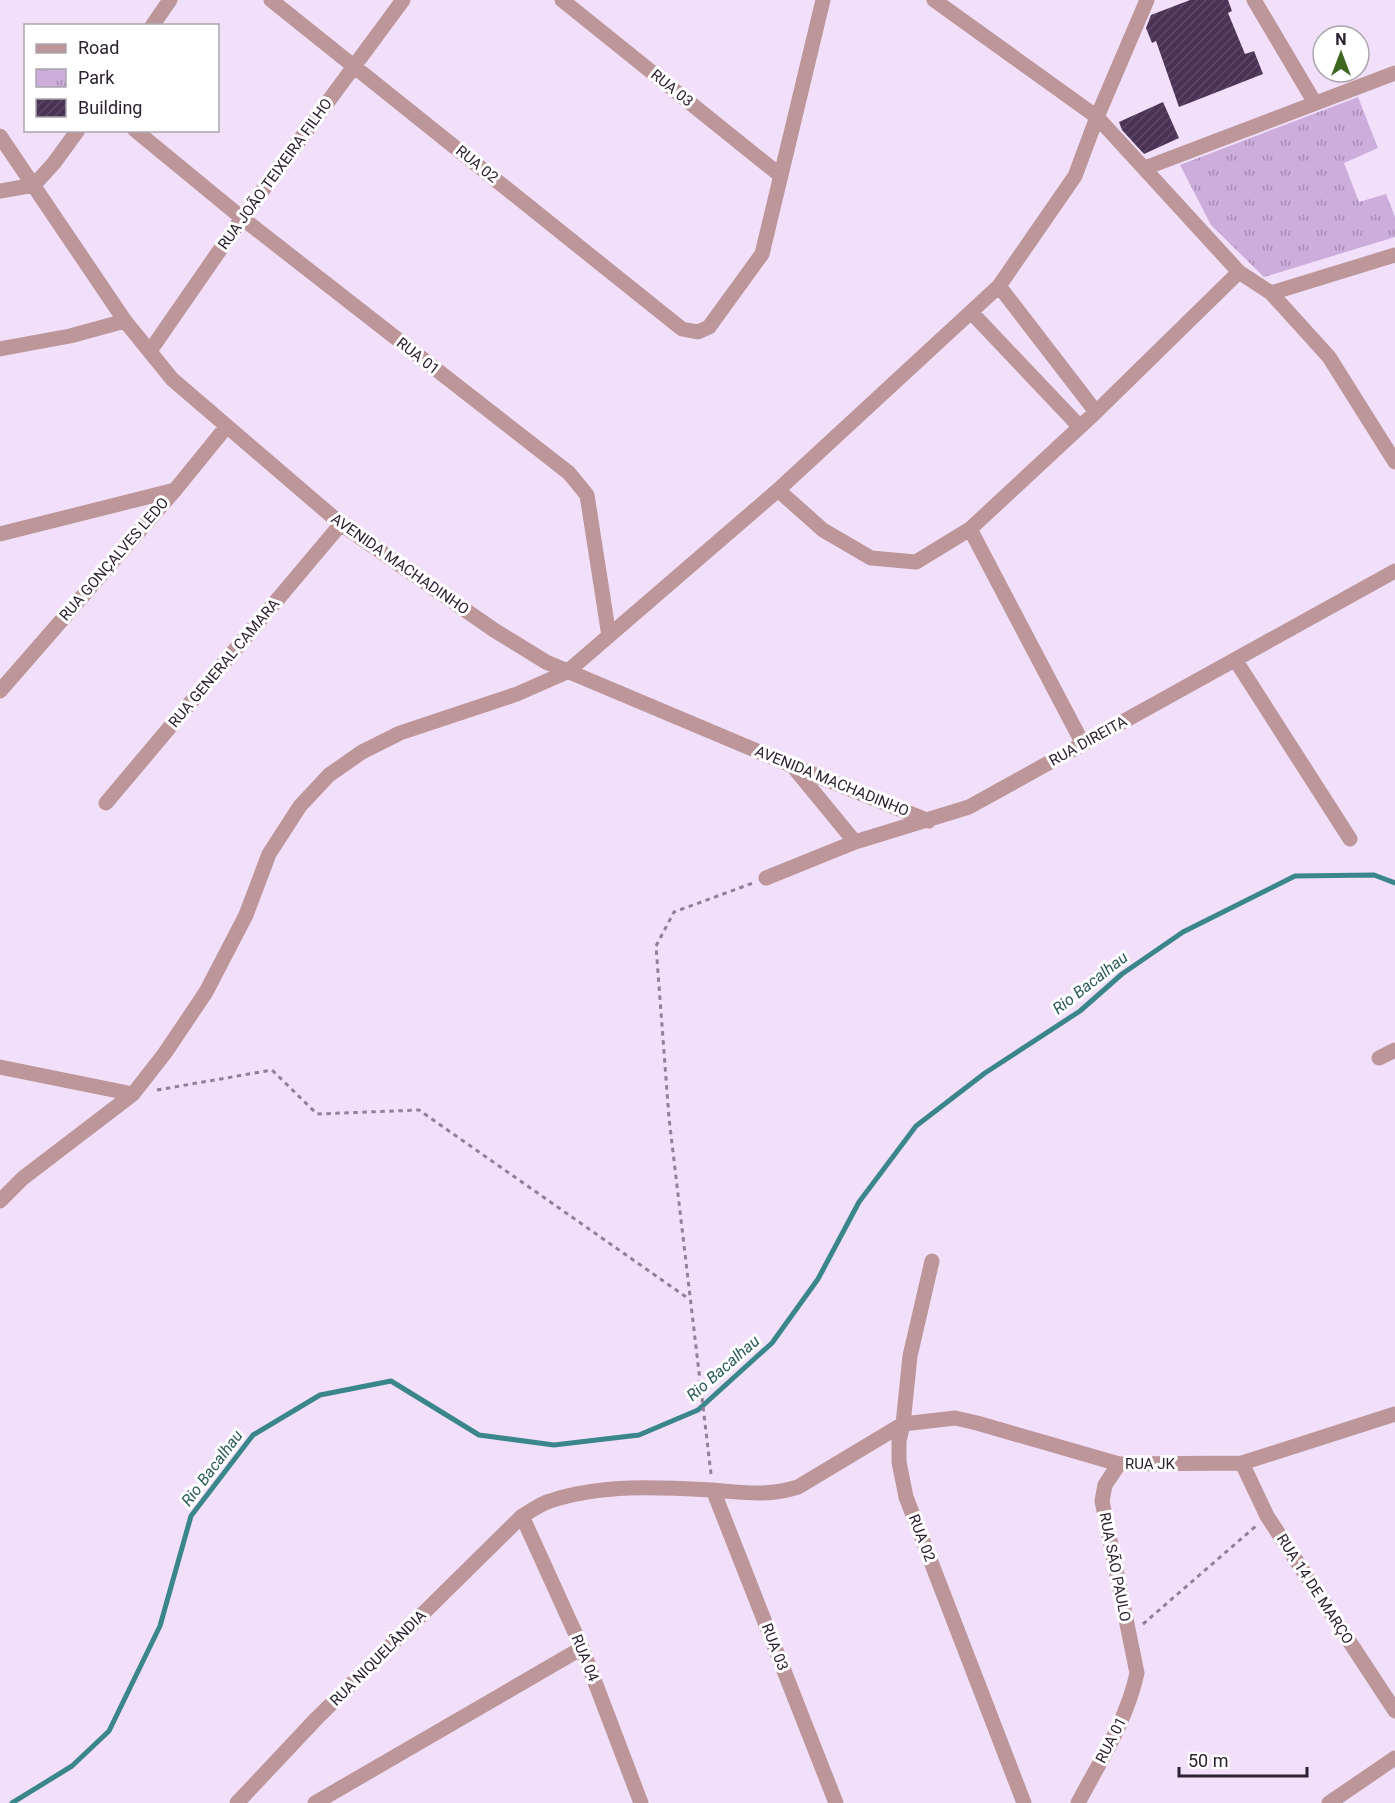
<svg xmlns="http://www.w3.org/2000/svg" width="1395" height="1803" font-family="Roboto,sans-serif">
<style>
.park{fill:url(#park-tufts)}
.lines{fill:none;stroke-linecap:round;stroke-linejoin:round}
.stream{stroke:#3b868b;stroke-width:5}
.building{fill:url(#building-hatch)}
.path{stroke:#908197;stroke-width:3;stroke-dasharray:4.5 4.5;stroke-linecap:butt}
.street{stroke:#bc9698;stroke-width:15}
.labels{text-anchor:middle;dominant-baseline:central;stroke-width:6;stroke-linejoin:round;paint-order:stroke}
.street-label{font-size:15px;fill:#2c2131;stroke:#fff}
.water-label{font-size:16px;font-style:italic;fill:#2c5b5b;stroke:#fff}
</style>
<defs>
<pattern id="park-tufts" width="24" height="20" patternUnits="userSpaceOnUse" patternTransform="scale(1.5)"><rect width="24" height="20" fill="#cdaddc"/><path d="M3 7l-1-3M5 7V3M7 7l1-3M15 17l-1-3M17 17v-4M19 17l1-3" fill="none" stroke="#a78cb3"/></pattern>
<pattern id="building-hatch" width="6" height="6" patternUnits="userSpaceOnUse" patternTransform="scale(1.5)"><rect width="6" height="6" fill="#4b3356"/><path d="M-1 1l2-2M0 6l6-6M5 7l2-2" fill="none" stroke="#5d4866"/></pattern>
</defs>
<rect width="100%" height="100%" fill="#f2e0fb"/>
<path class="park" d="M1358,97L1378,148L1344,163L1359,202L1386,194L1395,217V237L1264,277L1211,225L1180,165Z"/>
<g class="lines">
<path class="stream" d="M12,1803L72,1766L109,1731L160,1626L191,1516L253,1435L320,1395L391,1381L479,1435L554,1445L639,1435L698,1410L772,1343L818,1279L859,1202L916,1126L985,1073L1080,1011L1122,974L1183,932L1295,876L1374,875L1395,883"/>
</g>
<path class="building" d="M1190,0H1228L1232,11L1228,13L1245,54L1254,51L1263,74L1179,107L1156,41L1152,43L1146,28L1151,15Z
M1163,102L1179,138L1144,154L1122,130L1119,122Z"/>
<g class="lines">
<path class="path" d="M157,1090L272,1070L317,1114L419,1110L689,1299
M711,1474L669,1118L656,946L674,912L753,883
M1143,1624L1256,1526"/>
<path class="street" d="M271,0L682,329L698,332L709,327L762,254L823,0
M562,0L781,176
M934,0L1097,117L1239,272L1271,293L1329,357L1395,462
M1254,0L1315,103
M152,26L170,0
M135,130L242,218L569,473L587,495L609,636
M0,136L125,321L172,379L341,524L494,630L546,662L793,766L929,821
M1145,168L1395,73
M0,191L34,185L54,163L78,130
M999,286L1096,412
M1271,293L1395,255
M971,312L1080,427
M0,349L70,336L125,321
M150,351L242,218L403,0
M778,490L823,530L871,558L916,562L970,529L1096,412L1239,272
M970,529L1083,744
M0,534L175,490
M1236,661L1350,839
M0,691L175,490L227,426
M795,769L855,842
M106,803L341,524
M766,878L855,842L969,807L1395,571
M1379,1058L1395,1050
M0,1067L133,1094
M0,1201L23,1178L133,1094L165,1053L206,992L246,915L269,854L300,806L329,775L362,752L400,733L517,694L567,672L778,490L999,286L1075,176L1097,117L1147,0
M932,1261L910,1356L903,1424L899,1441V1462L906,1497L1024,1803
M1242,1463L1267,1516L1395,1711
M713,1490L836,1803
M522,1516L582,1648L641,1803
M237,1803L316,1719L522,1516C531,1511 540,1504 550,1501C601,1484 658,1487 711,1490C743,1492 766,1497 798,1487L903,1424L955,1418L977,1423L1119,1464L1242,1463L1395,1414
M315,1803L582,1648
M1078,1803C1100,1761 1127,1720 1137,1673L1102,1501L1105,1485L1119,1464
M1329,1803L1395,1758"/>
</g>
<g class="labels">
<g class="street-label">
<text transform="translate(672 88) rotate(39)">RUA 03</text>
<text transform="translate(477 164) rotate(39)">RUA 02</text>
<text transform="translate(275 174) rotate(-54)">RUA JOÃO TEIXEIRA FILHO</text>
<text transform="translate(418 356) rotate(38)">RUA 01</text>
<text transform="translate(114 559) rotate(-49)">RUA GONÇALVES LEDO</text>
<text transform="translate(400 564) rotate(35)">AVENIDA MACHADINHO</text>
<text transform="translate(224 663) rotate(-50)">RUA GENERAL CAMARA</text>
<text transform="translate(1088 741) rotate(-29)">RUA DIREITA</text>
<text transform="translate(832 781) rotate(22)">AVENIDA MACHADINHO</text>
<text x="1150" y="1464">RUA JK</text>
<text transform="translate(922 1538) rotate(69)">RUA 02</text>
<text transform="translate(1115 1567) rotate(79)">RUA SÃO PAULO</text>
<text transform="translate(1315 1589) rotate(57)">RUA 14 DE MARÇO</text>
<text transform="translate(775 1647) rotate(69)">RUA 03</text>
<text transform="translate(378 1658) rotate(-45)">RUA NIQUELÂNDIA</text>
<text transform="translate(585 1658) rotate(68)">RUA 04</text>
<text transform="translate(1111 1740) rotate(-63)">RUA 01</text>
</g>
<g class="water-label">
<text transform="translate(1090 983) rotate(-38)">Rio Bacalhau</text>
<text transform="translate(723 1368) rotate(-41)">Rio Bacalhau</text>
<text transform="translate(212 1468) rotate(-53)">Rio Bacalhau</text>
</g>
</g>
<rect x="24" y="24" width="195" height="108" fill="#ffffff" stroke="#aba6ad" stroke-width="1.5"/>
<rect x="36" y="44" width="30" height="9" fill="#bc9698" stroke="#aba6ad" stroke-width="1.5"/>
<text x="78" y="54" font-size="18" fill="#2c2131">Road</text>
<rect x="36" y="69" width="30" height="18" fill="url(#park-tufts)" stroke="#aba6ad" stroke-width="1.5"/>
<text x="78" y="84" font-size="18" fill="#2c2131">Park</text>
<rect x="36" y="99" width="30" height="18" fill="url(#building-hatch)" stroke="#aba6ad" stroke-width="1.5"/>
<text x="78" y="114" font-size="18" fill="#2c2131">Building</text>
<g transform="translate(1341 54)"><circle r="28" fill="#ffffff" stroke="#aba6ad" stroke-width="1.5"/>
<path d="M0-4.5L10 22L0 15L-10 22Z" fill="#3e6621"/>
<text y="-9" font-size="16" font-weight="bold" text-anchor="middle" fill="#2c2131">N</text>
</g>
<path d="M1179 1767v9h128v-9" fill="none" stroke="#2c2131" stroke-width="3"/>
<text x="1188" y="1767" font-size="18" fill="#2c2131" stroke="#ffffff" stroke-width="4.5" paint-order="stroke">50 m</text>
</svg>
